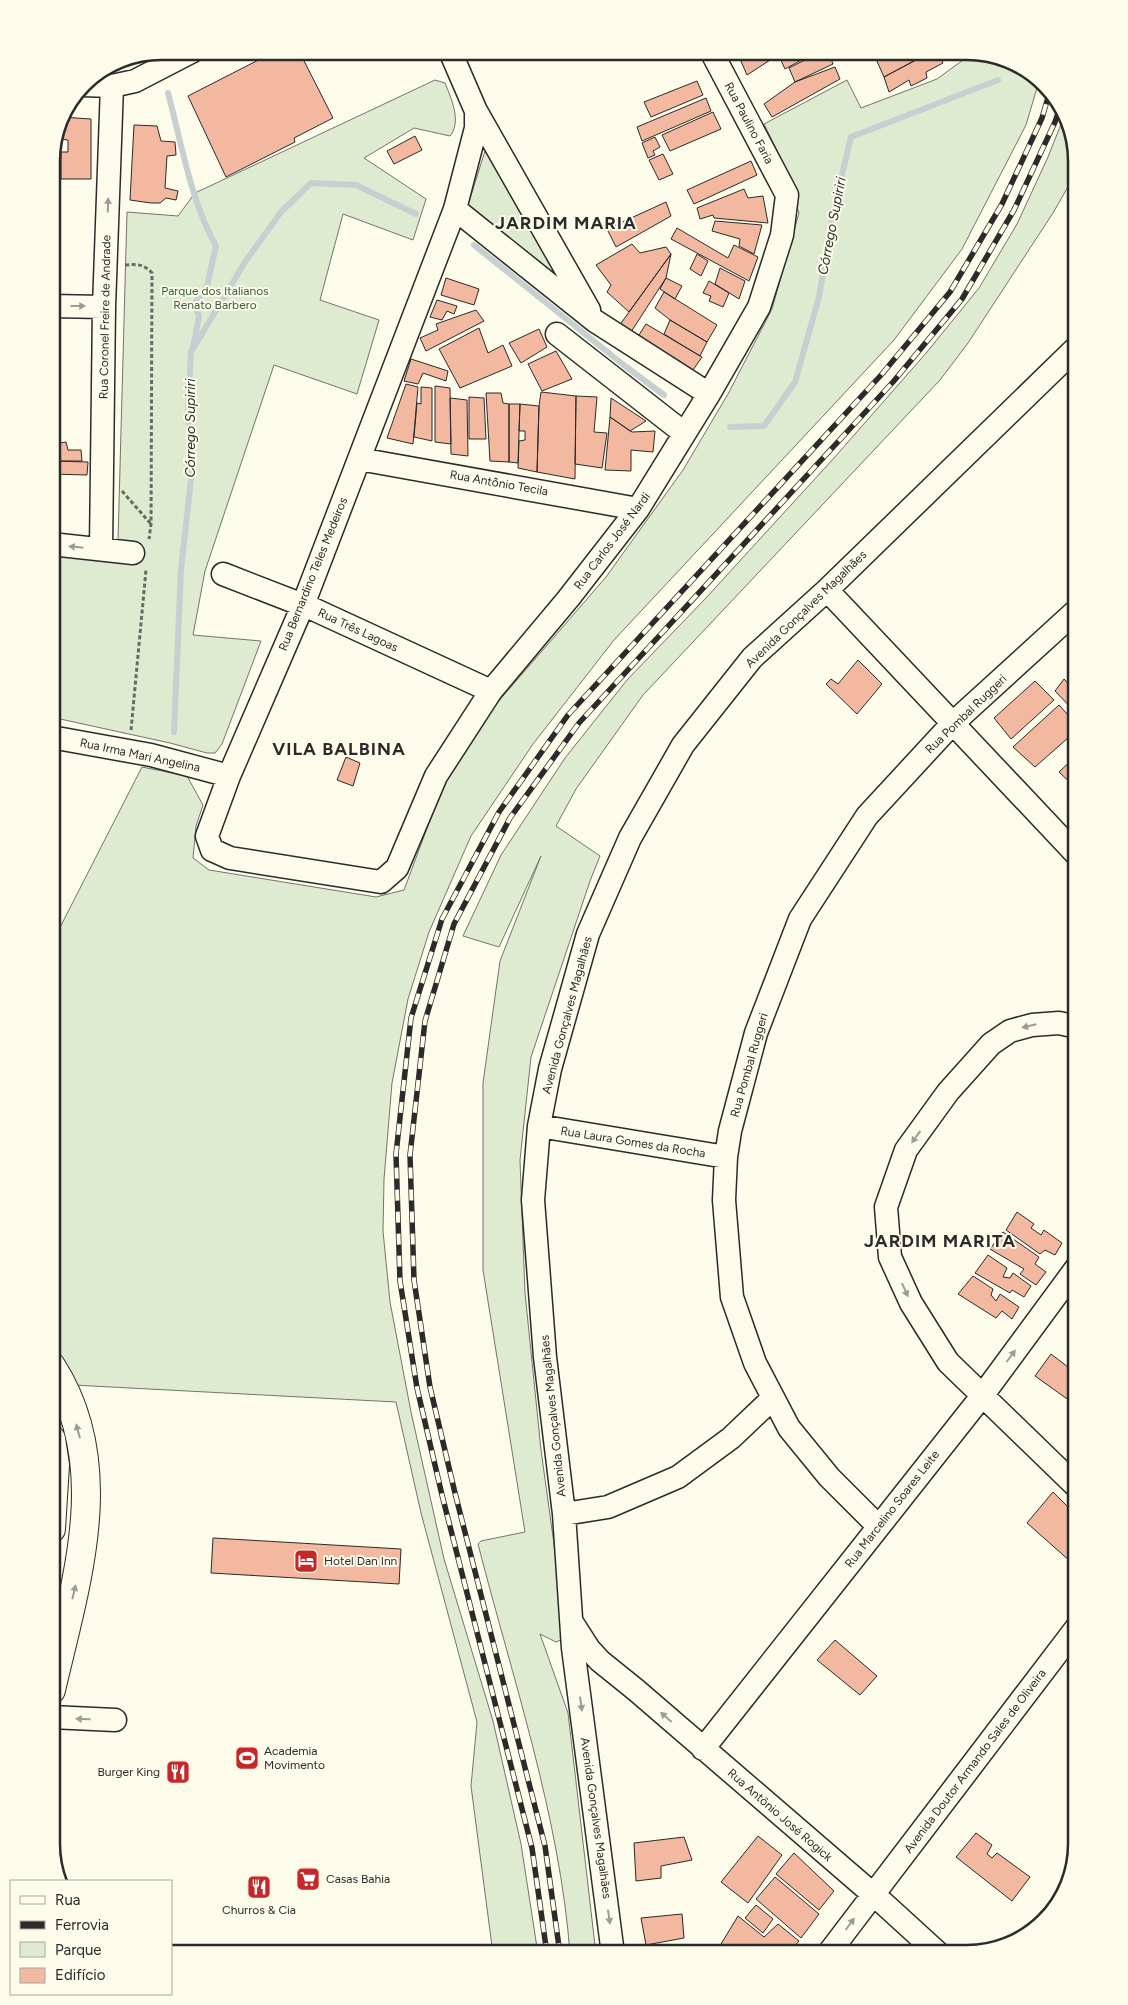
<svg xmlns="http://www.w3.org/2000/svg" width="1128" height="2005" font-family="Figtree,sans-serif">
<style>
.green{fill:#deebd1;stroke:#74746e}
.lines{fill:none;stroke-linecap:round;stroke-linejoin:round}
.stream{stroke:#c7d0d0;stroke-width:6}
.building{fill:#f2b8a0;stroke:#2b2b2b}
.minor-casing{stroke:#2b2b2b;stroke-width:25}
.major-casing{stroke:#2b2b2b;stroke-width:30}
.path{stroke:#6a6964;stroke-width:3;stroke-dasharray:4 2.5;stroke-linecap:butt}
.minor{stroke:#fdfbea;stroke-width:22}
.major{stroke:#fdfbea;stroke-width:28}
.rail-casing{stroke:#2b2b2b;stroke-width:5.5}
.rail{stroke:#fdfbea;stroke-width:4;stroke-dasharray:11;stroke-linecap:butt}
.oneway{fill:#9e9d94}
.labels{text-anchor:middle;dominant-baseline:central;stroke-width:4;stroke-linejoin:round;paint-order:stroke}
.street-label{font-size:12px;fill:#2b2b2b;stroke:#fdfbea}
.park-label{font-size:12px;fill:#34623c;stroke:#fdfbea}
.poi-label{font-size:12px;fill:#2b2b2b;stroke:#fdfbea;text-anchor:start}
.water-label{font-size:14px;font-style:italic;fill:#2b2b2b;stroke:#fdfbea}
.district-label{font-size:18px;font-weight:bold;letter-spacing:1px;fill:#2b2b2b;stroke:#fdfbea}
.rim{fill:none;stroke:#2b2b2b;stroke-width:2.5}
</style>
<rect width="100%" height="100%" fill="#fdfbea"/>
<path class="green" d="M974,52L1034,74L1039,81L1026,125L962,249L894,340L614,640L533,744L471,836L429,932L408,999L392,1083L384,1179L383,1231L390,1302L411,1412L444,1559L493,1721L521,1844L538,1954H493L471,1786L477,1722L421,1513L396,1402L73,1385L51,1354V945L142,767L187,776L203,805L196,826L193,858L209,870L376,897L404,890L442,788L497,703L606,577L683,470L728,394L772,309L799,213L781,159L764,124L847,80L861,108L937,79Z
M435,80L445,83C451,98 462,121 450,136L414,128L364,158L426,199L413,240L343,214L320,300L379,320L357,394L274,365L205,571L193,635L261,641L222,744L215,753H207L170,743L51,717L52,563L57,557L103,558L118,541L127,212L178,216L195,193Z
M1065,114L1068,119L1077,161V171L1053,213L968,343L940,380L643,695L576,789L556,826L600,856L590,881L531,1057L520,1160L525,1293L541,1450L566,1631L561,1640L556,1642L540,1634L568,1713L596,1954H570C560,1817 512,1677 478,1544L481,1541L525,1532L483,1270V1083L500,961L541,856L499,947L463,936L501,855L565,758L627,680L705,599L834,458L927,352L979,288L1017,224L1048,157Z
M485,151L566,284L467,208Z"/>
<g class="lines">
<path class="stream" d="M168,93C181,141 191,202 216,246L207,286L194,304L199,316L193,347
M474,245L625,366L664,395
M730,427L764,426L795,382L819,297L834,208L851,137L998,80
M174,732L181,570L192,470L188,407L191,352L245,262L281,212L311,183L356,185L416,214"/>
</g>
<path class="building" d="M276,51H299L333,118L294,138L295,142L226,177L188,96Z
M472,51H491L475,58Z
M754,51H784L747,75L740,59Z
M788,51H818L785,69L779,56Z
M823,51H828L833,64L795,82L789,68Z
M885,51H921L923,56L884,77L876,59Z
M933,51H937L943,63L926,72L927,78L911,86L909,80L889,92L884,77Z
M835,67L840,79L772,117L764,104L795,82Z
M697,81L703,95L651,117L644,102Z
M706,98L711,111L642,141L637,127Z
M713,112L721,129L670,151L662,135Z
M61,117L91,119V179H61V152H68V140L60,139L59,122Z
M134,125L157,126L161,141L175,142L176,155L167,156L165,188L178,191L176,200L166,198L160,203H151L130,200Z
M415,136L422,150L394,164L387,151Z
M655,137L660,147L653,151L655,155L648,158L642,143Z
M663,154L673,174L659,180L649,160Z
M751,161L757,175L694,204L687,190Z
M744,189L748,198L763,196L768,223L714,218L713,215L700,219L697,208Z
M666,202L671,216L616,247L607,229Z
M715,221L762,225L754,254L739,246L740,239L712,231Z
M677,228L728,258L734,245L758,257L749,281L671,239Z
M632,244L640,253L666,247L671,254L629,312L607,292L611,285L596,265Z
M671,254L666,278L629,335L619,326Z
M697,254L708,261L701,276L690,269Z
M720,268L745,281L739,299L715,284Z
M446,278L479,289L474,305L441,295Z
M666,278L682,286L675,299L660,289Z
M709,281L729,293L723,307L709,301L711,296L703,293Z
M664,292L717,325L707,342L670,320L655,308Z
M437,300L457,306L454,314L447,311L442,320L430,317Z
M476,310L484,321L426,351L420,338L438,330L436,324Z
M670,320L707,342L700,356L664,334Z
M646,324L702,357L691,373L635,341Z
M479,328L488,353L503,345L512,366L460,388L439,349Z
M539,329L547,347L521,363L509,343Z
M556,351L572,379L542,391L528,364Z
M411,359L448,371L446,381L423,373L418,384L404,381Z
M406,384L418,387L413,444L387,438Z
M435,386L450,388L451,444L435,442Z
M421,387L432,388V441L414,437L417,403L421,404Z
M541,392L576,396L575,479L537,472L539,406Z
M486,393H501L503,403L509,404V462L490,461Z
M576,396L597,397L594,432L607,433L602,468L575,464Z
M469,397L484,398L486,439H469Z
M450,398L467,400L468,456L451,454Z
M611,398L646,421L630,431L610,417Z
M509,404H520L518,463L509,462Z
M520,404L539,406L537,472L518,468L519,441L525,440V431H519Z
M610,417L632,432L655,431L653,452L631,450V471L605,470Z
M51,436H59L60,443L66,442L68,450H81L82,461H51Z
M51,461L88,462L87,475L51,474Z
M858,660L882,684L857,714L826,684L831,679L838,684Z
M1064,679L1077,693V714L1055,691Z
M1035,681L1054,700L1011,739L994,718Z
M1059,705L1077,725V730L1035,767L1013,747Z
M1077,755V789L1059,772Z
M346,757L360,763L353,786L337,780Z
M1017,1212L1034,1224L1031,1228L1041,1235L1044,1230L1062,1243L1055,1255L1045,1250L1040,1254L1006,1230Z
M1003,1232L1039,1257L1035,1264L1046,1272L1036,1285L1020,1274L1024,1269L990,1249Z
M988,1255L1007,1268L1003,1277L1010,1278L1013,1273L1031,1286L1024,1297L1012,1290L1010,1293L975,1273Z
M973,1276L993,1289L991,1295L996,1301L1000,1294L1019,1307L1012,1319L1002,1311L996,1318L958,1294Z
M1051,1354L1077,1374V1406L1035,1376Z
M1053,1492L1077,1516V1554L1071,1562L1027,1523Z
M213,1538L401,1549L399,1584L211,1573Z
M835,1640L877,1676L860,1695L817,1660Z
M976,1833L992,1845L987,1854L992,1858L997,1853L1030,1877L1012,1901L956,1857Z
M758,1836L782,1855L748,1903L721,1882Z
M684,1837L692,1860L661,1866V1878L636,1881L634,1843Z
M794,1853L834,1891L819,1910L776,1874Z
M775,1877L819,1914L801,1938L756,1899Z
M756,1905L773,1919L763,1933L745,1918Z
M682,1914L684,1938L646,1945L641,1918Z
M738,1916L764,1937L778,1924L799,1941L788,1954H735L721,1944Z"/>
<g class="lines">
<g class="minor-casing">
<path id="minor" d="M450,51L476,111L589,310
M82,85L112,86L135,81L193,51
M476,111V128L455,209L303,605L229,776L207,836L212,850L230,858L381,882L397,868L436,776L491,691L568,599L638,509L709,394L759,307L782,235L787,195L711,51
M455,209L595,321L709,394
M51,306L104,307
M557,334L684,433
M359,459L638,509
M51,544L133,553
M101,549L104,307L112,86
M223,574L313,609L491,691
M827,590L1077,855
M51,737L151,755L229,776
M539,1126L726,1157
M1077,1487L948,1362L911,1303L890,1257L886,1207L906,1150L948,1092L991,1044L1010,1031L1032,1025L1059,1023L1077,1027
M564,1514L608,1507L678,1477L731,1438L773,1398
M878,1526L829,1477L789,1428L755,1363L732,1297L724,1200L726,1157L730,1131L756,1033L800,919L867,816L952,724L1077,610
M573,1624L589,1649L600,1661L636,1690L882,1902L939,1954
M51,1717L115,1720
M703,1749L982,1396L1077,1267
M613,1954L573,1648L564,1514L545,1357L533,1200L539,1126L550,1069L588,934L630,838L683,745L752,658L827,590L1077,347
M828,1954L1077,1627"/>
</g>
<g class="major-casing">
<path id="major" d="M51,1529L55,1465L51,1439
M51,1690C75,1585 116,1466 51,1366"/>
</g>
<path class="path" d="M125,265C137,264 144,264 152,273L151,524L149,539
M122,491L151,524
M51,609L57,568L59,567
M131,730L146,570"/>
<use href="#minor" class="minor"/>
<use href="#major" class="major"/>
<g class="rail-casing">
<path id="rail" d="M547,1954L532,1848L442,1495L417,1388L400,1281L396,1154L411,1018L442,919L499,812L568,715L882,374L950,292L1002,204L1042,118L1049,94
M560,1954L545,1846L455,1493L430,1387L414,1280L410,1155L425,1021L454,924L510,818L579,723L893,382L962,299L1014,210L1055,122L1060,107"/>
</g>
<use href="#rail" class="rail"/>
</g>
<defs><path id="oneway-solid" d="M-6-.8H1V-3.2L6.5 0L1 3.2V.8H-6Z" transform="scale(1.25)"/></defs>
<g class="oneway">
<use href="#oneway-solid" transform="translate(108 205) rotate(-88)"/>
<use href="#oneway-solid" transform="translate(78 306)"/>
<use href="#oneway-solid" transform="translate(76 547) rotate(-174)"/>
<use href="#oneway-solid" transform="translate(1029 1026) rotate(167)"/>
<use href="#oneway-solid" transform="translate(916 1137) rotate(126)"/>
<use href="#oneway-solid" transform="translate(905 1290) rotate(66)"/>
<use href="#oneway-solid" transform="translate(1011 1356) rotate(-53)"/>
<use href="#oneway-solid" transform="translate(78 1431) rotate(-105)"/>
<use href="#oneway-solid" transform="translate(74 1592) rotate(-77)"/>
<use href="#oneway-solid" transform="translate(581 1704) rotate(82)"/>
<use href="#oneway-solid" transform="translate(666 1717) rotate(-139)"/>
<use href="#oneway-solid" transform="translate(83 1719) rotate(-178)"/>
<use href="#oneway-solid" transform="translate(609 1917) rotate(82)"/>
<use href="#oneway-solid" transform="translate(850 1924) rotate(-53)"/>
</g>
<defs>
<g id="hotel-square" transform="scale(1.25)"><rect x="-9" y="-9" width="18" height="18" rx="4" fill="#c62828" stroke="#fdfbea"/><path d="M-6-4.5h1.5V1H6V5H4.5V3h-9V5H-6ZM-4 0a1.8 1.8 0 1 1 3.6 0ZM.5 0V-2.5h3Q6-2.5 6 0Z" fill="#fff"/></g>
<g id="stadium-square" transform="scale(1.25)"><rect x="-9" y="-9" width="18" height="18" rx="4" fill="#c62828" stroke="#fdfbea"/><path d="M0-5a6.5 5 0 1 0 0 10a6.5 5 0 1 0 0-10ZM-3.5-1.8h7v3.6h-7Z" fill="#fff"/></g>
<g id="restaurant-square" transform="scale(1.25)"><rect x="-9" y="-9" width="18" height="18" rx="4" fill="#c62828" stroke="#fdfbea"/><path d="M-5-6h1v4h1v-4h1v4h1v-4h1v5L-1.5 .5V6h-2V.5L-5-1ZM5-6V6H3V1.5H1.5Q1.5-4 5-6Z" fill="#fff"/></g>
<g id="supermarket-square" transform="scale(1.25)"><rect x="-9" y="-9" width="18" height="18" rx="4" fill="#c62828" stroke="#fdfbea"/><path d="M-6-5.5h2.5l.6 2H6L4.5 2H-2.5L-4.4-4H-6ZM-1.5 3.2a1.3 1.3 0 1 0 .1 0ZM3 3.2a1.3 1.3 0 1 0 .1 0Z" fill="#fff"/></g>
</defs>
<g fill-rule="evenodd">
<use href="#hotel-square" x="306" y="1561"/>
<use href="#stadium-square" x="247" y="1758"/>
<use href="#restaurant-square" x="178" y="1772"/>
<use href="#supermarket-square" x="308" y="1879"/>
<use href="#restaurant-square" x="259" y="1887"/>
</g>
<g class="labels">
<g class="street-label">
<text transform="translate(749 123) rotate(62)">Rua Paulino Faria</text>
<text transform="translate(105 317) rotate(-89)">Rua Coronel Freire de Andrade</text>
<text transform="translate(499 483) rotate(10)">Rua Antônio Tecila</text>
<text transform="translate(612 541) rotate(-53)">Rua Carlos José Nardi</text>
<text transform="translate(313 574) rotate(-68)">Rua Bernardino Teles Medeiros</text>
<text transform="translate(806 609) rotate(-44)">Avenida Gonçalves Magalhães</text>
<text transform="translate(358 630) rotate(25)">Rua Três Lagoas</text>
<text transform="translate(966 714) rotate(-44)">Rua Pombal Ruggeri</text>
<text transform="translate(140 755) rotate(12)">Rua Irma Mari Angelina</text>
<text transform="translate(567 1015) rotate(-75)">Avenida Gonçalves Magalhães</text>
<text transform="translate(749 1065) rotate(-74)">Rua Pombal Ruggeri</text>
<text transform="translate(633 1142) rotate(9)">Rua Laura Gomes da Rocha</text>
<text transform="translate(553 1416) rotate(-96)">Avenida Gonçalves Magalhães</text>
<text transform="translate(892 1509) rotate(-52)">Rua Marcelino Soares Leite</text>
<text transform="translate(975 1761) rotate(-53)">Avenida Doutor Armando Sales de Oliveira</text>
<text transform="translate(780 1815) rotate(41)">Rua Antônio José Rogick</text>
<text transform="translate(596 1818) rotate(82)">Avenida Gonçalves Magalhães</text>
</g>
<g class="park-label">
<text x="215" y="291">Parque dos Italianos<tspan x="215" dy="14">Renato Barbero</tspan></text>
</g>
<g class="poi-label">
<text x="324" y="1561">Hotel Dan Inn</text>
<text x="264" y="1751">Academia<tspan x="264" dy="14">Movimento</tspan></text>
<text x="160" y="1772" text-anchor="end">Burger King</text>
<text x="326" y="1879">Casas Bahia</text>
<text x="259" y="1910" text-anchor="middle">Churros &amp; Cia</text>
</g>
<g class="water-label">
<text transform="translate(832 226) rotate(-79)">Córrego Supiriri</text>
<text transform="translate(190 428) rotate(-90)">Córrego Supiriri</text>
</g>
<g class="district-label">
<text x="566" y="223">JARDIM MARIA</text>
<text x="339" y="749">VILA BALBINA</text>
<text x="940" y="1241">JARDIM MARITA</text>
</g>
</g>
<path d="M0 0H1128V2005H0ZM161 60H967A101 101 0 0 1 1068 161V1844A101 101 0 0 1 967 1945H161A101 101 0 0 1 60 1844V161A101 101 0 0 1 161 60Z" fill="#fdfbea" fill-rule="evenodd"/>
<path class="rim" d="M161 60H967A101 101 0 0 1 1068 161V1844A101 101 0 0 1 967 1945H161A101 101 0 0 1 60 1844V161A101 101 0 0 1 161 60Z"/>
<rect x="10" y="1880" width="162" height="115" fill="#fdfbea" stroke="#a9a89e"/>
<rect x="20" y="1896" width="25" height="8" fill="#fdfbea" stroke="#a9a89e"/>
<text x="55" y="1905" font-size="15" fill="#2b2b2b">Rua</text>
<rect x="20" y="1921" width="25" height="8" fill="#2b2b2b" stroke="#a9a89e"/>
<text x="55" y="1930" font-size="15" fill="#2b2b2b">Ferrovia</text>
<rect x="20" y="1942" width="25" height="15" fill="#deebd1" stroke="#a9a89e"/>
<text x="55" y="1955" font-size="15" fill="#2b2b2b">Parque</text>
<rect x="20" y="1968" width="25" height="15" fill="#f2b8a0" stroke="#a9a89e"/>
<text x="55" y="1980" font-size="15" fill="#2b2b2b">Edifício</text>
</svg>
